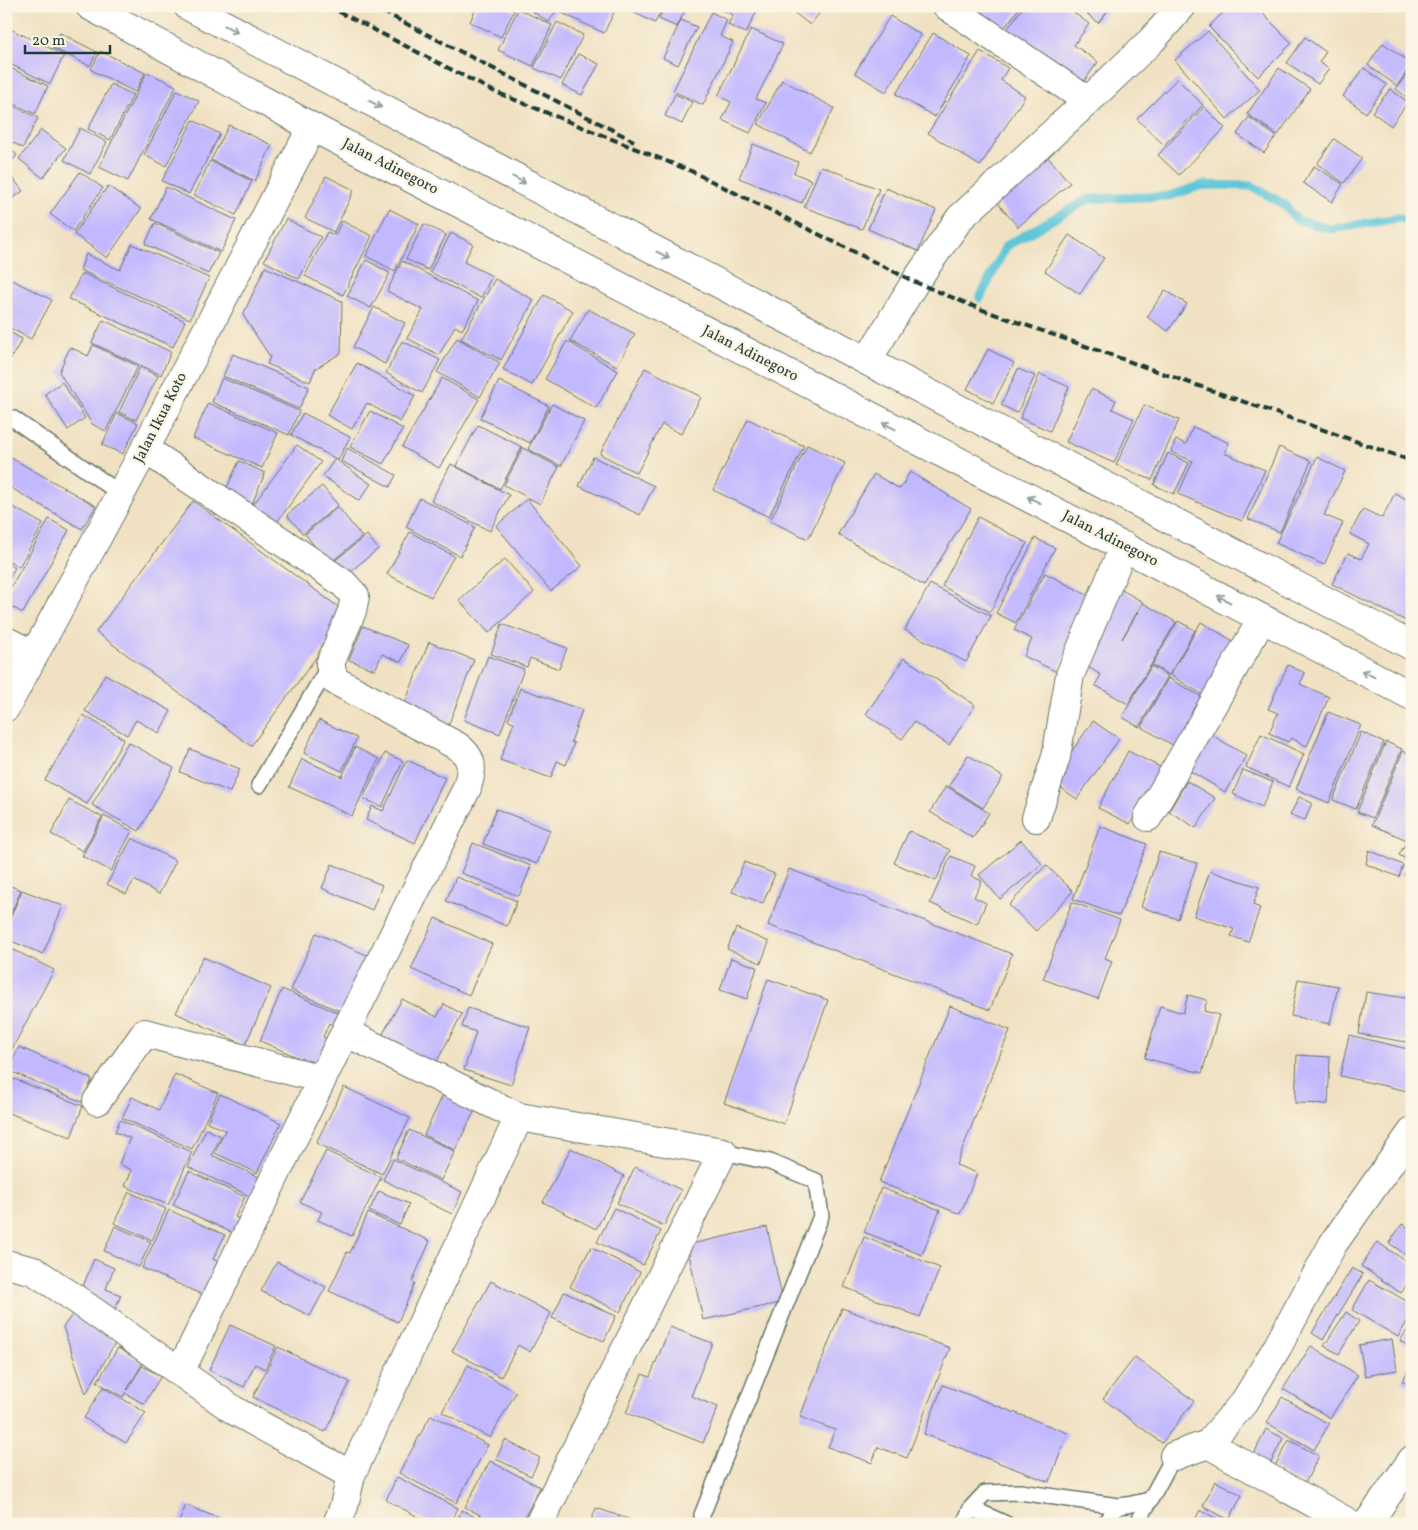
<svg xmlns="http://www.w3.org/2000/svg" width="1418" height="1530" font-family="Vollkorn,serif">
<style>
.lines{fill:none;stroke-linecap:round;stroke-linejoin:round}
.stream{stroke:#5dc6d9;stroke-width:9}
.building{fill:#c2b8ff}
.lane-casing{stroke:#687666;stroke-width:18}
.street-casing{stroke:#687666;stroke-width:30}
.secondary-casing{stroke:#687666;stroke-width:30}
.highway-casing{stroke:#687666;stroke-width:30}
.lane{stroke:#fff;stroke-width:15}
.street{stroke:#fff;stroke-width:28}
.secondary{stroke:#fff;stroke-width:28}
.highway{stroke:#fff;stroke-width:28}
.rail{stroke:#1f3d34;stroke-width:4;stroke-dasharray:8 4;stroke-linecap:butt}
.oneway{stroke:#8f9e9a}
.labels{text-anchor:middle;dominant-baseline:central;stroke-width:5;stroke-linejoin:round;paint-order:stroke}
.street-label{font-size:15px;fill:#1f3d34;stroke:#fcf5e5}
</style>
<rect width="100%" height="100%" fill="#fcf5e5"/>
<filter id="ink" filterUnits="userSpaceOnUse"><feTurbulence type="fractalNoise" baseFrequency=".02" numOctaves="2"/><feDisplacementMap in="SourceGraphic" scale="10" xChannelSelector="R" yChannelSelector="G"/><feConvolveMatrix kernelMatrix="1 2 1 2 8 2 1 2 1" color-interpolation-filters="sRGB"/></filter>
<filter id="wash" filterUnits="userSpaceOnUse"><feTurbulence type="fractalNoise" baseFrequency=".0096" numOctaves="4" result="noise"/><feDisplacementMap in="SourceGraphic" scale="20" xChannelSelector="R" yChannelSelector="G"/><feGaussianBlur stdDeviation="1.12" result="paint"/><feColorMatrix in="noise" values="0 0 0 0 0 0 0 0 0 0 0 0 0 0 0 0 0 1.4 0 .05"/><feComposite in="paint" operator="in"/></filter>
<g filter="url(#wash)">
<rect width="100%" height="100%" fill="#f0e1c2"/>
<g class="lines">
<path class="stream" d="M980,298L1006,246L1088,199L1169,196L1203,185L1252,186L1285,205L1297,220L1331,229L1399,218L1412,220"/>
</g>
<g id="blocks">
<path class="building" d="M477,6H504L514,11L501,37L470,22Z
M524,6H559L549,22Z
M565,6H617L604,33L562,13Z
M626,6H663L655,23L625,8Z
M665,6H687L677,27L659,19Z
M714,6H759L746,33L728,25L733,15Z
M786,6H825L810,25Z
M973,6H1021L1002,31L972,8Z
M1024,6H1065L1089,24L1074,45L1098,62L1079,88L1005,32Z
M1078,6H1112L1098,23Z
M1229,6H1255L1292,43L1258,77L1209,27Z
M518,9L552,25L533,66L498,50Z
M711,12L727,20L720,36L733,42L703,105L673,91Z
M890,16L921,35L886,92L855,73Z
M681,20L697,27L678,65L663,58Z
M557,22L583,35L561,80L534,68Z
M6,27L64,55L50,84L6,62Z
M751,29L783,44L756,99L766,103L750,133L722,120L731,102L718,96Z
M1208,31L1260,90L1227,119L1175,60Z
M60,33L97,52L90,66L53,48Z
M933,33L971,56L935,117L896,94Z
M1305,37L1326,52L1319,62L1329,69L1318,84L1287,63Z
M1383,43L1412,64L1397,86L1368,65Z
M100,51L145,73L135,92L91,70Z
M980,51L1008,68L1001,80L1025,96L980,166L928,133Z
M578,54L599,64L582,95L562,85Z
M6,66L48,86L35,114L6,100Z
M1412,67V101L1396,89Z
M1279,68L1310,89L1278,135L1247,114Z
M1364,68L1387,85L1366,113L1343,96Z
M147,72L176,86L128,181L99,167Z
M1177,79L1203,105L1164,145L1137,119Z
M782,80L834,108L810,152L758,124Z
M111,84L133,95L110,140L88,129Z
M1390,89L1408,102L1391,126L1372,112Z
M177,90L199,101L166,166L144,155Z
M675,94L692,102L682,124L665,116Z
M6,102L38,118L23,148L6,139Z
M1204,107L1225,128L1179,175L1158,155Z
M1249,117L1276,136L1264,153L1237,134Z
M193,120L220,134L189,194L162,181Z
M229,125L272,145L255,181L211,160Z
M80,128L107,142L90,174L64,160Z
M41,130L66,148L43,178L19,159Z
M1334,139L1362,158L1344,183L1317,164Z
M753,144L798,162L794,173L811,180L802,203L739,178Z
M6,146L17,155L6,168Z
M1047,156L1070,183L1018,227L995,200Z
M210,161L252,181L236,215L194,195Z
M821,166L879,189L862,229L804,207Z
M1314,166L1343,184L1332,202L1303,183Z
M8,172L23,191L6,203V173Z
M80,172L103,188L73,231L50,214Z
M326,176L354,190L334,232L305,218Z
M108,186L141,209L107,258L74,234Z
M166,187L236,220L221,252L151,219Z
M886,188L936,210L918,251L868,229Z
M389,209L419,224L395,271L366,256Z
M286,219L321,237L299,279L264,261Z
M342,221L372,236L343,295L305,276L327,232L335,235Z
M155,223L219,253L208,274L145,244Z
M424,224L446,235L428,270L406,259Z
M451,233L473,244L464,262L492,276L481,298L430,272Z
M1069,235L1104,258L1080,294L1045,271Z
M132,244L209,278L190,319L80,270L86,254L120,270Z
M366,260L390,273L371,308L347,296Z
M402,261L478,301L462,330L455,326L439,355L407,338L423,310L387,291Z
M265,267L342,301L341,353L315,369L310,382L267,364L270,357L243,315Z
M82,273L185,321L173,347L69,299Z
M6,277L52,300L31,339L6,326Z
M495,279L534,300L501,360L461,339Z
M1165,290L1187,304L1168,331L1147,317Z
M544,295L573,311L532,385L503,369Z
M374,307L405,323L385,364L353,347Z
M588,309L635,334L617,366L570,341Z
M103,320L171,352L161,375L92,343Z
M6,330L22,339L6,367Z
M457,338L500,363L480,397L437,372Z
M402,341L440,360L422,393L386,373Z
M567,341L618,371L596,408L545,379Z
M93,345L138,366L106,431L92,424L59,372L70,347L88,356Z
M988,349L1014,363L993,403L967,389Z
M233,354L309,387L299,409L223,376Z
M357,363L415,396L400,422L367,403L352,429L327,415Z
M140,367L158,376L136,420L119,412Z
M645,368L701,397L681,434L662,424L637,473L600,454Z
M1018,369L1035,376L1017,413L1001,405Z
M1040,374L1069,387L1050,431L1020,418Z
M222,378L299,411L289,435L212,402Z
M442,378L479,399L439,468L402,447Z
M499,381L549,406L530,443L480,418Z
M62,382L85,418L68,430L45,394Z
M1091,389L1116,400L1112,409L1134,419L1114,463L1066,442Z
M208,403L278,433L262,468L193,438Z
M552,404L584,421L561,466L528,449Z
M1144,405L1179,420L1152,480L1116,465Z
M370,411L403,429L383,464L350,447Z
M117,413L138,423L123,454L102,445Z
M303,413L350,437L338,460L291,435Z
M748,419L804,446L769,517L713,490Z
M478,425L522,447L500,489L456,466Z
M1193,427L1229,443L1224,453L1265,470L1242,521L1178,494L1193,461L1171,452L1176,440L1186,444Z
M297,445L321,462L275,525L251,508Z
M807,445L845,463L808,539L770,521Z
M1279,447L1311,461L1280,532L1248,519Z
M347,448L396,475L390,487L341,461Z
M523,448L559,467L540,504L504,485Z
M1168,453L1189,463L1174,494L1154,485Z
M6,455L96,506L82,529L6,485Z
M593,457L654,486L640,515L579,486Z
M1317,457L1345,471L1324,515L1343,523L1324,565L1276,543Z
M335,459L371,484L359,501L323,476Z
M239,461L265,473L252,504L225,492Z
M451,464L509,495L490,531L431,501Z
M910,472L971,509L924,586L838,534L874,474L900,489Z
M322,486L338,505L303,534L287,515Z
M1395,493L1412,502V624L1332,584L1348,553L1361,559L1369,544L1350,534L1363,509L1382,518Z
M420,498L475,527L460,556L406,527Z
M527,499L582,566L551,591L496,526Z
M193,501L348,614L251,746L96,632Z
M6,503L43,524L19,567L6,559Z
M338,507L362,537L329,564L305,534Z
M978,517L1027,543L990,612L942,586Z
M49,519L69,530L23,613L6,604V596Z
M410,532L454,556L431,597L387,574Z
M367,535L378,549L341,579L329,565Z
M1035,538L1055,548L1016,623L996,613Z
M505,559L534,592L489,633L459,600Z
M6,563L15,568L6,583Z
M1045,573L1095,599L1057,672L1024,656L1032,639L1014,630Z
M930,584L991,616L966,662L905,630Z
M1120,589L1143,602L1122,639L1143,603L1176,622L1128,704L1095,685L1101,675L1078,661Z
M1178,621L1195,630L1169,675L1152,665Z
M1201,622L1240,645L1208,698L1170,675Z
M502,624L567,648L559,669L530,658L527,667L491,654Z
M363,626L408,645L401,662L382,654L375,670L349,660Z
M429,642L474,660L448,726L403,708Z
M488,656L524,669L500,734L464,720Z
M904,658L975,705L949,745L914,722L902,739L866,714Z
M1288,665L1305,673L1300,684L1329,697L1307,746L1291,738L1288,742L1269,733L1278,713L1268,709Z
M1151,666L1168,676L1139,727L1122,717Z
M105,674L171,711L159,733L136,720L127,735L85,711Z
M1168,678L1206,699L1178,748L1141,727Z
M520,688L582,710L571,742L574,743L566,765L557,761L551,778L500,760L514,722L508,720Z
M1328,712L1361,725L1329,803L1296,789Z
M83,715L124,739L87,804L45,780Z
M319,720L357,738L342,771L304,753Z
M1093,721L1119,739L1077,799L1051,781Z
M1207,732L1247,756L1225,792L1185,768Z
M1361,732L1384,742L1356,809L1333,800Z
M1261,734L1304,754L1289,787L1246,767Z
M128,742L174,768L139,831L92,805Z
M1386,742L1402,749L1373,818L1357,812Z
M355,747L379,759L352,816L289,787L302,759L342,777Z
M190,749L240,769L230,792L180,772Z
M1128,751L1168,771L1135,815L1130,824L1098,808Z
M1403,751L1412,755V828L1407,840L1372,825Z
M385,753L403,761L382,807L363,798Z
M968,755L1003,777L983,808L949,786Z
M407,760L445,778L415,843L366,820L372,806L383,811Z
M1243,770L1273,782L1262,807L1233,794Z
M1187,781L1215,798L1196,828L1169,811Z
M946,786L989,813L973,838L930,812Z
M1299,797L1312,803L1305,820L1290,815Z
M69,800L102,817L83,851L51,834Z
M496,809L550,830L537,864L483,844Z
M104,816L132,831L111,871L82,856Z
M1100,826L1147,844L1119,916L1073,899Z
M909,831L950,850L936,881L894,863Z
M1412,832V879L1404,875L1411,862L1399,855Z
M132,838L176,861L159,894L134,880L126,894L107,884Z
M1021,840L1042,864L1000,899L979,875Z
M473,843L531,866L519,896L461,873Z
M1369,850L1403,865L1399,877L1366,864Z
M1159,852L1197,863L1178,919L1141,907Z
M951,856L975,866L971,876L982,881L974,897L986,903L977,924L930,903Z
M744,862L775,874L763,903L732,892Z
M332,864L382,885L372,910L322,888Z
M1046,865L1073,891L1036,931L1009,905Z
M789,869L1012,954L990,1010L768,925Z
M1210,871L1259,887L1253,905L1260,908L1248,942L1231,936L1234,929L1194,916Z
M456,877L517,901L507,926L446,901Z
M6,884L21,890L6,925Z
M22,890L63,906L43,954L6,939V928Z
M1072,902L1120,920L1105,958L1112,961L1098,999L1043,979Z
M435,918L492,944L469,995L411,969Z
M736,928L769,942L761,963L727,949Z
M316,933L369,956L344,1013L291,990Z
M6,946L54,970L12,1049L6,1046Z
M203,957L271,988L245,1045L176,1013Z
M731,958L757,967L747,999L720,990Z
M768,979L828,1000L784,1124L724,1103Z
M1298,979L1338,986L1330,1024L1291,1016Z
M282,989L343,1015L338,1027L329,1023L323,1037L332,1041L320,1067L260,1041Z
M1366,992L1412,999V1043L1359,1034Z
M1188,995L1207,1000L1204,1011L1219,1015L1202,1073L1145,1058L1160,1006L1183,1013Z
M402,999L437,1017L444,1004L462,1014L434,1067L380,1039Z
M950,1006L1010,1030L956,1165L977,1173L960,1214L879,1182Z
M468,1008L530,1027L511,1085L464,1070L476,1032L462,1027Z
M1349,1035L1412,1050V1092L1340,1076Z
M19,1047L92,1079L82,1102L8,1070Z
M6,1050L12,1052L6,1065Z
M1297,1055L1330,1057L1328,1104L1295,1103Z
M175,1074L218,1093L192,1149L122,1118L132,1097L159,1110Z
M14,1079L83,1106L71,1137L6,1112V1098Z
M344,1087L410,1118L382,1174L316,1143Z
M220,1094L281,1123L257,1173L215,1153L225,1130L207,1122Z
M443,1095L475,1110L455,1150L424,1135Z
M120,1120L192,1152L168,1205L125,1186L132,1170L119,1164L130,1138L115,1132Z
M206,1129L221,1136L212,1155L265,1180L256,1199L188,1167Z
M409,1130L455,1151L441,1180L396,1158Z
M571,1148L624,1176L596,1229L543,1202Z
M326,1151L381,1177L352,1236L318,1220L322,1212L300,1202Z
M393,1159L462,1192L452,1214L383,1180Z
M635,1167L681,1190L664,1226L617,1203Z
M189,1171L245,1197L235,1217L244,1221L237,1235L173,1205Z
M881,1188L940,1210L922,1255L864,1232Z
M379,1191L409,1204L400,1225L369,1211Z
M129,1192L166,1209L152,1240L114,1223Z
M614,1208L661,1231L643,1265L597,1242Z
M169,1210L225,1235L213,1259L226,1265L210,1298L142,1268Z
M368,1213L430,1241L412,1282L415,1283L398,1322L329,1291L347,1252L350,1253Z
M1402,1224L1412,1230V1259L1389,1243Z
M115,1226L151,1242L139,1267L104,1251Z
M767,1227L783,1302L703,1320L687,1245Z
M864,1237L940,1268L920,1317L844,1287Z
M1377,1242L1412,1265V1277L1401,1293L1361,1266Z
M591,1247L640,1272L620,1312L570,1287Z
M94,1259L114,1268L106,1289L121,1295L114,1311L79,1296Z
M277,1262L326,1287L310,1316L261,1291Z
M1352,1268L1363,1274L1323,1340L1312,1333Z
M1369,1280L1412,1304V1313L1398,1337L1352,1310Z
M491,1281L551,1313L530,1352L518,1345L501,1377L452,1351Z
M564,1292L616,1316L604,1341L552,1318Z
M842,1308L950,1348L907,1458L878,1447L872,1463L828,1447L835,1430L800,1417Z
M74,1312L115,1343L86,1394L63,1327Z
M1346,1312L1359,1321L1339,1354L1324,1346Z
M1412,1323V1348L1400,1341Z
M230,1325L276,1346L265,1369L255,1364L244,1387L209,1370Z
M670,1327L712,1343L691,1396L718,1407L703,1443L626,1413L642,1374L650,1377Z
M1392,1339L1397,1370L1365,1376L1359,1345Z
M1311,1346L1358,1375L1330,1418L1283,1389Z
M278,1347L350,1382L325,1432L253,1397Z
M118,1348L143,1363L127,1390L142,1366L161,1376L144,1404L125,1393L123,1397L97,1382Z
M1135,1357L1194,1401L1162,1443L1103,1399Z
M1412,1364V1387L1402,1381Z
M468,1365L516,1392L490,1438L442,1412Z
M943,1385L1068,1433L1049,1482L924,1434Z
M103,1387L146,1413L126,1443L84,1418Z
M1282,1397L1329,1424L1314,1450L1267,1423Z
M431,1415L488,1445L456,1503L399,1473Z
M1266,1429L1283,1438L1266,1472L1249,1464Z
M505,1440L540,1458L531,1476L496,1459Z
M1289,1440L1319,1456L1304,1485L1274,1468Z
M490,1461L540,1487L521,1524H497L465,1507Z
M397,1477L458,1508L450,1524H432L386,1500Z
M1215,1481L1242,1495L1229,1520L1203,1506Z
M186,1505L228,1522L227,1524H178Z
M596,1508L640,1523V1524H590Z
M462,1510L488,1524H455Z
M1200,1510L1227,1524H1193Z"/>
</g>
</g>
<g filter="url(#ink)">
<use href="#blocks" fill-opacity="0" stroke="#687666" stroke-width="1"/>
<g class="lines">
<g class="lane-casing">
<path id="lane" d="M12,418L121,494
M259,785L330,664
M971,1508L1006,1524
M702,1524V1515L821,1216L816,1181L770,1162L723,1152
M964,1524L971,1508L985,1493L1020,1492L1118,1506L1127,1505L1150,1500
M1104,1524L1118,1506
M1137,1524L1174,1456"/>
</g>
<g class="street-casing">
<path id="street" d="M947,6L1088,101
M867,361L915,282L960,218L1088,101L1152,40L1182,6
M145,449L343,583L355,596L352,611L330,664L334,680L457,746C475,759 472,769 467,788L345,1032L180,1372
M6,641L34,655
M1148,817L1262,619
M1036,818L1056,757L1070,675L1124,546
M345,1032L519,1117L723,1152L539,1524
M97,1101L145,1033L322,1079
M6,1264L34,1271L73,1297L235,1411L351,1475
M1208,1444L1351,1524
M1174,1456L1208,1444L1245,1401L1278,1346L1333,1244L1412,1132
M337,1524L344,1506L351,1475L519,1117
M1367,1524L1412,1460"/>
</g>
<g class="secondary-casing">
<path id="secondary" d="M6,707L145,449L312,127"/>
</g>
<g class="highway-casing">
<path id="highway" d="M90,6L312,127L1412,696
M188,6L1412,646"/>
</g>
<use href="#lane" class="lane"/>
<use href="#street" class="street"/>
<use href="#secondary" class="secondary"/>
<use href="#highway" class="highway"/>
<path class="rail" d="M328,6L493,91L691,171L915,282L980,309L1412,461
M372,6L634,141"/>
</g>
<defs><path id="oneway-shaft" d="M-6 0H5M1.5-3L5.5 0L1.5 3" fill="none" stroke-width="1.6" stroke-linecap="round" stroke-linejoin="round" transform="scale(1.25)"/></defs>
<g class="oneway">
<use href="#oneway-shaft" transform="translate(231 29) rotate(28)"/>
<use href="#oneway-shaft" transform="translate(375 104) rotate(28)"/>
<use href="#oneway-shaft" transform="translate(519 180) rotate(28)"/>
<use href="#oneway-shaft" transform="translate(663 255) rotate(28)"/>
<use href="#oneway-shaft" transform="translate(889 426) rotate(-153)"/>
<use href="#oneway-shaft" transform="translate(1034 500) rotate(-153)"/>
<use href="#oneway-shaft" transform="translate(1224 599) rotate(-152)"/>
<use href="#oneway-shaft" transform="translate(1368 674) rotate(-153)"/>
</g>
</g>
<g class="labels">
<g class="street-label">
<text transform="translate(390 167) rotate(27)">Jalan Adinegoro</text>
<text transform="translate(750 354) rotate(27)">Jalan Adinegoro</text>
<text transform="translate(161 418) rotate(-63)">Jalan Ikua Koto</text>
<text transform="translate(1110 539) rotate(27)">Jalan Adinegoro</text>
</g>
</g>
<rect width="1418" height="1530" fill="none" stroke="#fcf5e5" stroke-width="25"/>
<path d="M25 45v8h85v-8" fill="none" stroke="#1f3d34" stroke-width="2.5"/>
<text x="32" y="45" font-size="15" fill="#1f3d34" stroke="#fcf5e5" stroke-width="4" paint-order="stroke">20 m</text>
</svg>
